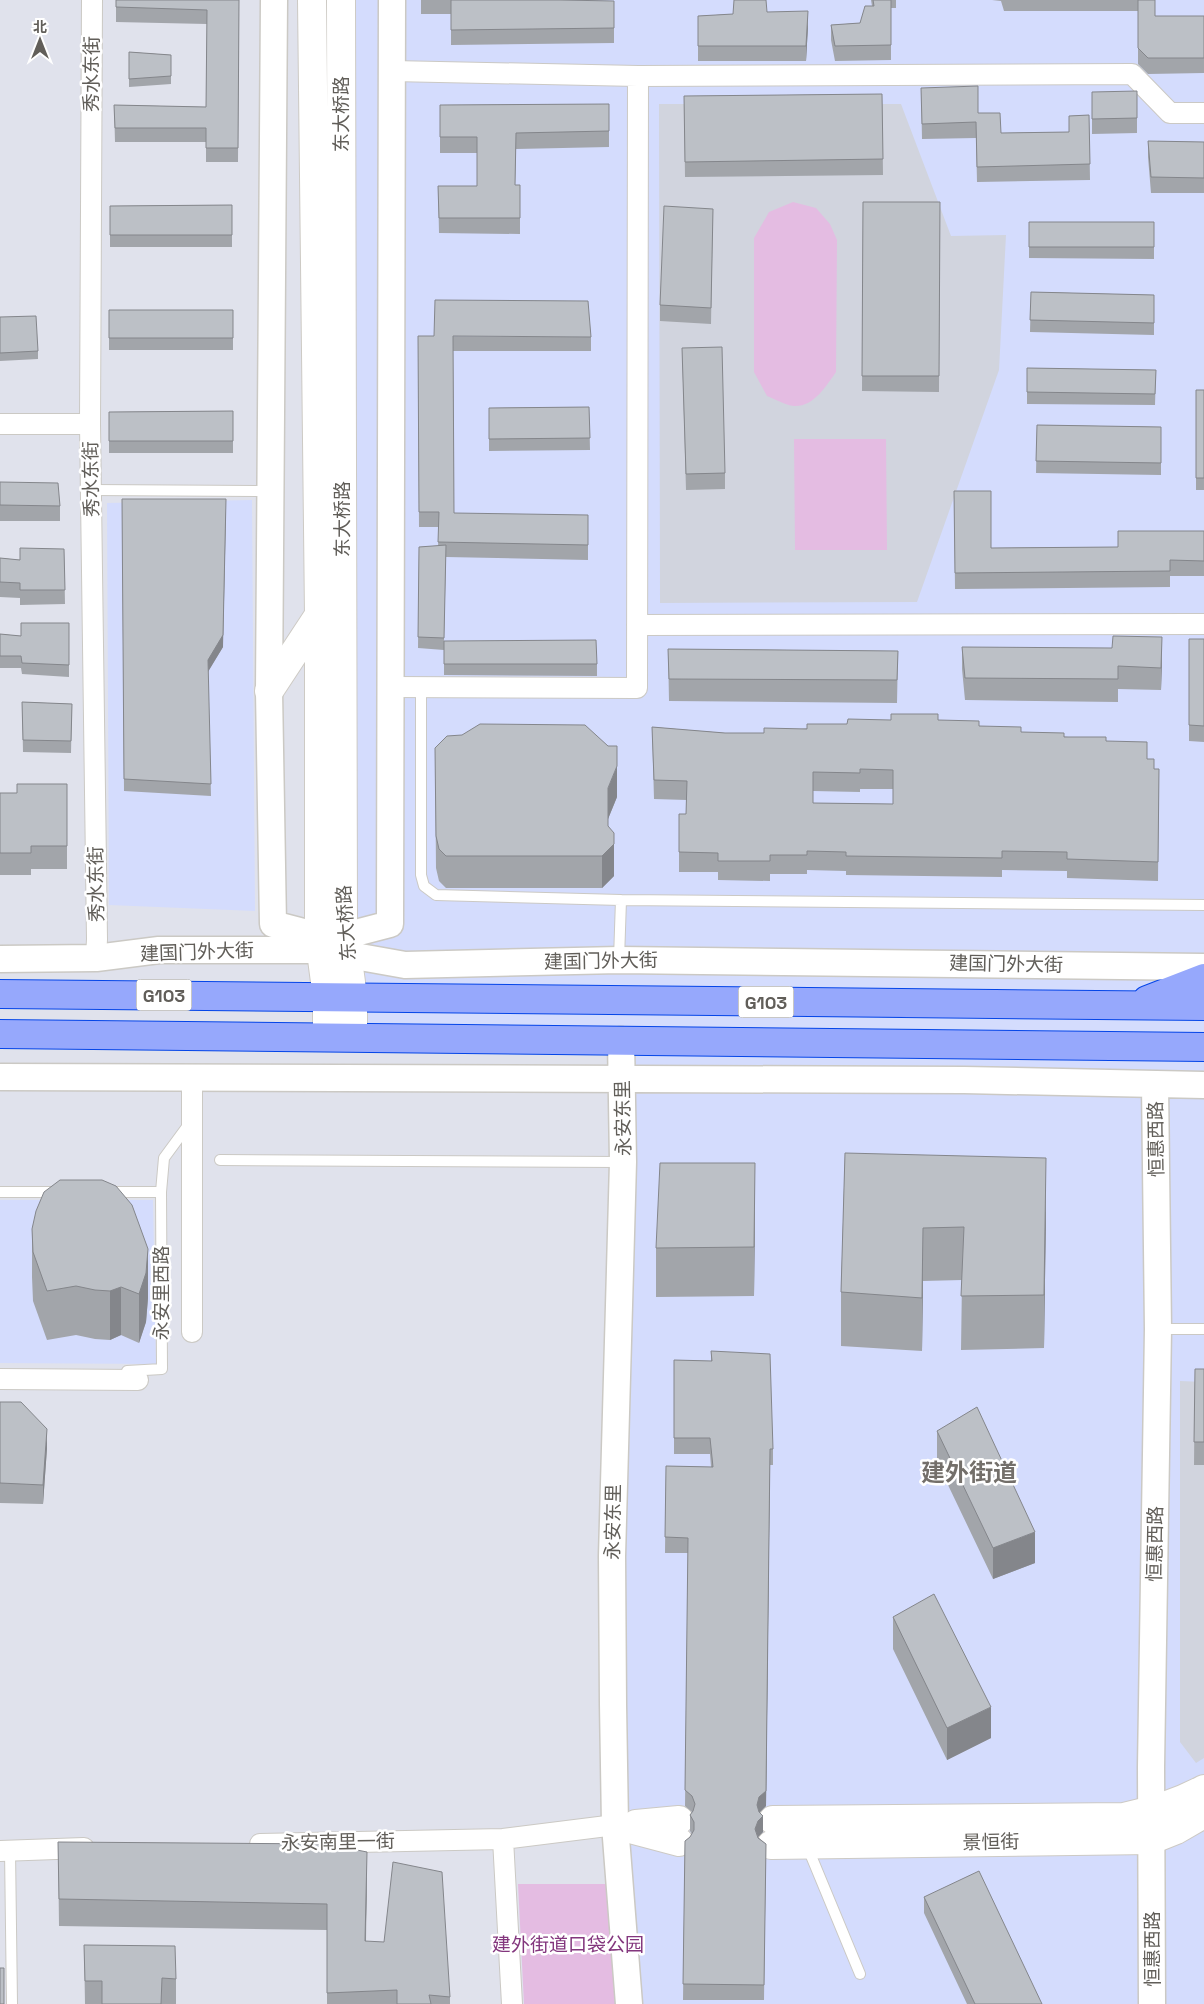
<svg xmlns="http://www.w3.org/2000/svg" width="1204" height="2004" font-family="'Space Grotesk','Noto Sans SC',sans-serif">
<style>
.commercial{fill:#d4dcfd}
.education{fill:#d1d4de}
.green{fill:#e4bce2}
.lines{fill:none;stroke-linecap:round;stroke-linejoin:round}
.service-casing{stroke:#cbc9c4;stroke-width:12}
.minor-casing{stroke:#cbc9c4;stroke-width:22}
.tertiary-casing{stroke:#cbc9c4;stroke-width:29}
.secondary-casing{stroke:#cdcac4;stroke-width:30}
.trunk-casing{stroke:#0445e8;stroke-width:30}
.service{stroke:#fff;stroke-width:10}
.minor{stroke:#fff;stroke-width:20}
.tertiary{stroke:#fff;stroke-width:26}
.secondary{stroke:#fff;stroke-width:28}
.trunk{stroke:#96a8fc;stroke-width:28}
.wall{fill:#a2a5aa;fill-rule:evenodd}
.shaded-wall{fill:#84868b}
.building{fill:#bcc0c6;stroke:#84868b;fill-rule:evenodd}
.labels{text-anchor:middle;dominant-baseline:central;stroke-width:5;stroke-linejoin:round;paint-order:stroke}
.shield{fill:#fff;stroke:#908e8b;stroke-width:1}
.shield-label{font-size:18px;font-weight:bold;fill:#615e59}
.street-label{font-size:19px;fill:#615e59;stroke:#fff}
.park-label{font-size:19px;fill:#83367d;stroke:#fff}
.district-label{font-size:24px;font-weight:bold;fill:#736f6a;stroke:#fff}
</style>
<rect width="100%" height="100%" fill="#e0e2ec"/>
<path class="commercial" d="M315,0H1204V2004H630L615,1825L621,1041L334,1030Z
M252,500L255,911L109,905L107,503Z
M0,1200H153L156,1364L0,1363Z"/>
<path class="education" d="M659,104H901L951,236L1006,235L999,370L917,602L660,603Z
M1180,1381L1204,1382V1758L1196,1763L1180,1742Z"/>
<path class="green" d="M793,202L816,208L830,224L837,240L836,372C826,386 814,407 794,406C785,405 775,399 767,396L754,372V238L769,212Z
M794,439H886L887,550H795Z
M518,1884H613L617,2004H524Z"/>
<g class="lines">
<g class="service-casing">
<path id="service" d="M91,490L270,491
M421,687V875L424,886L436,895L621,900
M619,959L621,900L1204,905
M220,1160L622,1162
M0,1192H56
M108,1192H161
M1159,1329H1204
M127,1371L162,1369L161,1192L164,1158L189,1124
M807,1846L860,1974
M10,1850L12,2004"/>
</g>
<g class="minor-casing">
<path id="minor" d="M92,0L90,424L97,939L96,958
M638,76L1132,74L1170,113H1204
M0,424H90
M637,625L1204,624
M391,687L637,688L638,76L392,71
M192,1078V1332
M0,1379L138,1380
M503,1839L512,2004
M260,1844L503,1839L615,1825
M0,1851L84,1848"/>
</g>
<g class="tertiary-casing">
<path id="tertiary" d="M274,0L269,691L273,924L319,936
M344,936L390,924L392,0
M0,959L96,958L159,950H321L405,965L619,960L1204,967
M621,1040L623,1162L612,1556L613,1704L615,1825L629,2004
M0,1077L964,1080L1204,1085
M1152,2004L1151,1767L1158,1329L1155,1085"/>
</g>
<g class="secondary-casing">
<path id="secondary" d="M312,0L319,615V936L327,997V1036
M341,0L343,924L353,997V1036
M269,691L319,615
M773,1820L1124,1817C1152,1811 1178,1803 1204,1789
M636,1824L679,1820
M615,1825L679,1842
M771,1845L1151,1840L1176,1830L1204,1814"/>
</g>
<g class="trunk-casing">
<path id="trunk" d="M0,994L1204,1006
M1147,1000L1204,978
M0,1034L1204,1047"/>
</g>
<use href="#service" class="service"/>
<use href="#minor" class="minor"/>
<use href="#tertiary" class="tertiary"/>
<use href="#secondary" class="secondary"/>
<use href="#trunk" class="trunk"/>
</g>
<path class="wall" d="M116,0H239L238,162H206V142H115L114,105L206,107L207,24L116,22Z
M421,0H561L614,1V43L451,45V14H421Z
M871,0H896V8H891V60L835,61L831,40V25L860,23L872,6Z
M992,0H1155V16H1204V73L1148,74L1138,64V11H1004L1001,1Z
M767,12L808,26L806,61H698V16Z
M129,52L171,55V84L129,87Z
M921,88L978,113L1001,133L1069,132V116L1089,115L1090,180L977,182L976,138L922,139Z
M1092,92L1137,118V133L1092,134Z
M882,94L883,175L685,177L684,96Z
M609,104V147L516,149L515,185H520V234L439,233L438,186H477V153H440V105Z
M1148,141L1204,142V193H1151L1148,157Z
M863,202H940L939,392L862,391Z
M232,205V247H110V206Z
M713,209L711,324L660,321V305Z
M1029,222H1154V259L1029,258Z
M1031,292L1154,295V335L1030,332Z
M109,310H233V350H109Z
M0,317L38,351V359L0,361Z
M418,336L591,337V351H453L454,513L588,545V560L446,557L444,641L597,664V676L444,675V650L418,648L419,547L438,546L439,527H419Z
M682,348L725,473V489L686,490Z
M1027,368L1156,370L1155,405L1027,404Z
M1196,390H1204V490H1196Z
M589,407L590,450L489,451V408Z
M233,411V453H109V412Z
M1037,425L1161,427V475L1036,473Z
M0,482L60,506V521H0Z
M954,491L991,548L1118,547L1204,531V576H1170V587L955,589Z
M122,499L223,647L208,671L211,796L124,791Z
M64,549L65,604L20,605V598L0,597V558L20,560Z
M69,623V677L22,674L21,668H0V634L21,636Z
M1189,639H1204V742L1189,741Z
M962,647L1162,660L1161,690L1118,689V702L965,700L962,669Z
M668,649L898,651L897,703L669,701Z
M22,702L72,704L71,753L23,752Z
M938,720L1021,732L1106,741L1147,759L1154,769H1159L1158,881L1067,878V871L1002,870V877L846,875V871L807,870V874H770V881L718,880V872H679V814H686L687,800L654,799L652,727L725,733H764L847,724ZM860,789H893V804L813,803V791L860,792Z
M435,748L617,797L608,819V826L614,876L602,888H446L439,881L436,868Z
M67,784V869H31V875H0V793H17Z
M845,1153L1046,1212L1044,1348L961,1350L962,1280L923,1281L922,1351L841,1346V1292Z
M755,1212L754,1296L656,1297V1248Z
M32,1229L148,1298L146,1322L139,1343L121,1335L110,1340L95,1339L76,1335L47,1340L33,1301L32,1277Z
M711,1351L773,1449V1465H770L766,1806L760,1812L763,1832L758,1837L766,1844L764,2000H683L685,1841L690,1837L692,1834L690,1831V1815L692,1812L685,1806L688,1553H665L666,1466L711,1467L710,1454H674V1360L711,1361Z
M1195,1369H1204V1465H1194Z
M0,1402L47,1448L43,1504L0,1503Z
M937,1431L1035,1563L993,1579L937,1462Z
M893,1617L991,1738L947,1760L893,1649Z
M58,1842L367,1878L366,1941L450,1997V2004H327V1930L59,1926Z
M924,1897L1042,2004H967L924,1913Z
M84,1945L176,1979V2004H85Z"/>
<path class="shaded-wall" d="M808,11V26L806,61V46Z
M226,510L223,647L208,672V660Z
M1162,637V660L1161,690V668Z
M617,766V797L608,819V788Z
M614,844V876L602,888V856Z
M1046,1158V1212L1044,1348V1295Z
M755,1163V1212L754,1296V1247Z
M923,1228V1281L922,1351V1298Z
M148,1249V1298L146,1322L139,1343V1294Z
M121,1287V1335L110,1340V1291Z
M47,1429V1448L43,1504V1485Z
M770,1449L766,1806L759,1813L757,1805Z
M1035,1532V1563L993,1579V1548Z
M991,1707V1738L947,1760V1728Z
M763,1816V1832L758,1837L755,1829L758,1821Z
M367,1852V1878L365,1967V1941Z"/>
<path class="building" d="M116,0H239L238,148H206V128H115L114,105L206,107L207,10L116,7Z
M451,0H561L614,1V28L451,30Z
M734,0H766L767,12L808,11L806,46H698V16L733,14Z
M873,0H891V45L835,46L831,25L860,23L865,6H874Z
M1138,0H1155V16H1204V58H1148L1138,48Z
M129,52L171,55V76L129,79Z
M978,86V113H1000L1001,133L1069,132V116L1089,115L1090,164L977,167L976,122L922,124L921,88Z
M1137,91V118L1092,119V92Z
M882,94L883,159L685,162L684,96Z
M609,104V131L516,133L515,185H520V218H439L438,186H477V137H440V105Z
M1148,141L1204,142V178L1151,177Z
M863,202H940L939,376H862Z
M232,205V235H110V206Z
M664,206L713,209L711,308L660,305Z
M1029,222H1154V247H1029Z
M1031,292L1154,295V323L1030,320Z
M435,300L588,301L591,337L453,336L454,513L588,515V545L438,542L439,512H419L418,336H434Z
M109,310H233V338H109Z
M36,316L38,351L0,353V317Z
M722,347L725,473L686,474L682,348Z
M1027,368L1156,370L1155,394L1027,392Z
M1196,390H1204V478H1196Z
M589,407L590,438L489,439V408Z
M233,411V441H109V412Z
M1037,425L1161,427V463L1036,461Z
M0,482L58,483L60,506L0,505Z
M954,491H991V548L1118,547V531H1204V561L1170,560V571L955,573Z
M122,499H226L223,635L208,660L211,784L124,779Z
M446,545L444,638L418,637L419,547Z
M20,548L64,549L65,590H20V583L0,582V558L20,560Z
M21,623H69V665L22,663L21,656H0V634L21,636Z
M1113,636L1162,637L1161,668L1118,666V679L965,678L962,647L1112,648Z
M1189,639H1204V726L1189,725Z
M596,640L597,664H444V641Z
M668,649L898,651L897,680L669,679Z
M22,702L72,704L71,741L23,740Z
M891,714H938V720L979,721V726L1021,727V732L1064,733V737H1106V741L1147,742V759H1154V769H1159L1158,862L1067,859V852L1002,851V858L846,856V852L807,851V855H770V861H718V853L679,852V814H686L687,781L654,780L652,727L725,733H764V728L807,729V724H847L848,719L891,720ZM860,769L893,770V804L813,803V772L860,773Z
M480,724L585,725L608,746H617V766L608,788V826L614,833V844L602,856H446L439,849L436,836L435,748L447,736L462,735Z
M17,784H67V846H31V853H0V793H17Z
M845,1153L1046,1158L1044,1295L961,1296L964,1227L923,1228L922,1298L841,1292Z
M660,1163H755L754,1247L656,1248Z
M60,1180H102L116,1186L132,1205L148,1249L146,1273L139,1294L121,1287L110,1291L95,1290L76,1286L47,1291L33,1252L32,1229L36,1211L44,1192Z
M711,1351L770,1354L773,1449H770L766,1791L759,1797L757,1805L759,1812L763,1816L758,1821L755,1829L758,1838L766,1844L764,1985L683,1984L685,1841L690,1837L694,1830V1822L690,1815L693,1811L695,1804L692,1796L685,1790L688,1538L665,1537L666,1466L713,1467L710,1438H674V1360L712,1361Z
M1195,1369H1204V1442H1194Z
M0,1402H21L47,1429L43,1485L0,1483Z
M977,1407L1035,1532L993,1548L937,1431Z
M934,1594L991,1707L947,1728L893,1617Z
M58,1842L327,1844L367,1852L365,1941L384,1942L393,1862L442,1872L450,1997L429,1995L431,2004H397V1990L327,1993V1904L59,1899Z
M979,1871L1042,2004H975L924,1897Z
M84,1945L175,1946L176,1979L162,1978L161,2004H102V1981H85Z
M0,1968H4V2004H0Z"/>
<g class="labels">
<g class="shield">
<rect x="136.5" y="979.5" width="55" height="31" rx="4"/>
<rect x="738.5" y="986.5" width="55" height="31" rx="4"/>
</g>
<g class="shield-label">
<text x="164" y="995">G103</text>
<text x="766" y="1002">G103</text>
</g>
<g class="street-label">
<text transform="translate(91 74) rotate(-90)">秀水东街</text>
<text transform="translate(341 114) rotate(-90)">东大桥路</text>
<text transform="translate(91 479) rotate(-91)">秀水东街</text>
<text transform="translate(342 519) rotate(-90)">东大桥路</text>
<text transform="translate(96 884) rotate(-91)">秀水东街</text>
<text transform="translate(346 923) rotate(-94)">东大桥路</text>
<text transform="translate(197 952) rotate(-2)">建国门外大街</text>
<text transform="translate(601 961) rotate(-1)">建国门外大街</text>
<text transform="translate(1006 964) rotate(1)">建国门外大街</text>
<text transform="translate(623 1118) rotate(-91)">永安东里</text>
<text transform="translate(1156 1139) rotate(-91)">恒惠西路</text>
<text transform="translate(161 1293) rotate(-90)">永安里西路</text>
<text transform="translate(613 1522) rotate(-89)">永安东里</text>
<text transform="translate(1155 1544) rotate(-89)">恒惠西路</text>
<text transform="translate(338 1842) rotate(-1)">永安南里一街</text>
<text transform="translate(991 1842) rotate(-1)">景恒街</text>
<text transform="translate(1152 1949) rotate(-90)">恒惠西路</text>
</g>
<g class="park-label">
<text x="568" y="1944">建外街道口袋公园</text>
</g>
<g class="district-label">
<text x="969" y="1472">建外街道</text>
</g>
</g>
<g transform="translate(40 40)" stroke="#ffffff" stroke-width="4" paint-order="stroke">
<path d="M0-4L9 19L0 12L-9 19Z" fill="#615e59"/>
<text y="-8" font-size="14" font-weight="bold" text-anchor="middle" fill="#615e59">北</text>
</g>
</svg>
